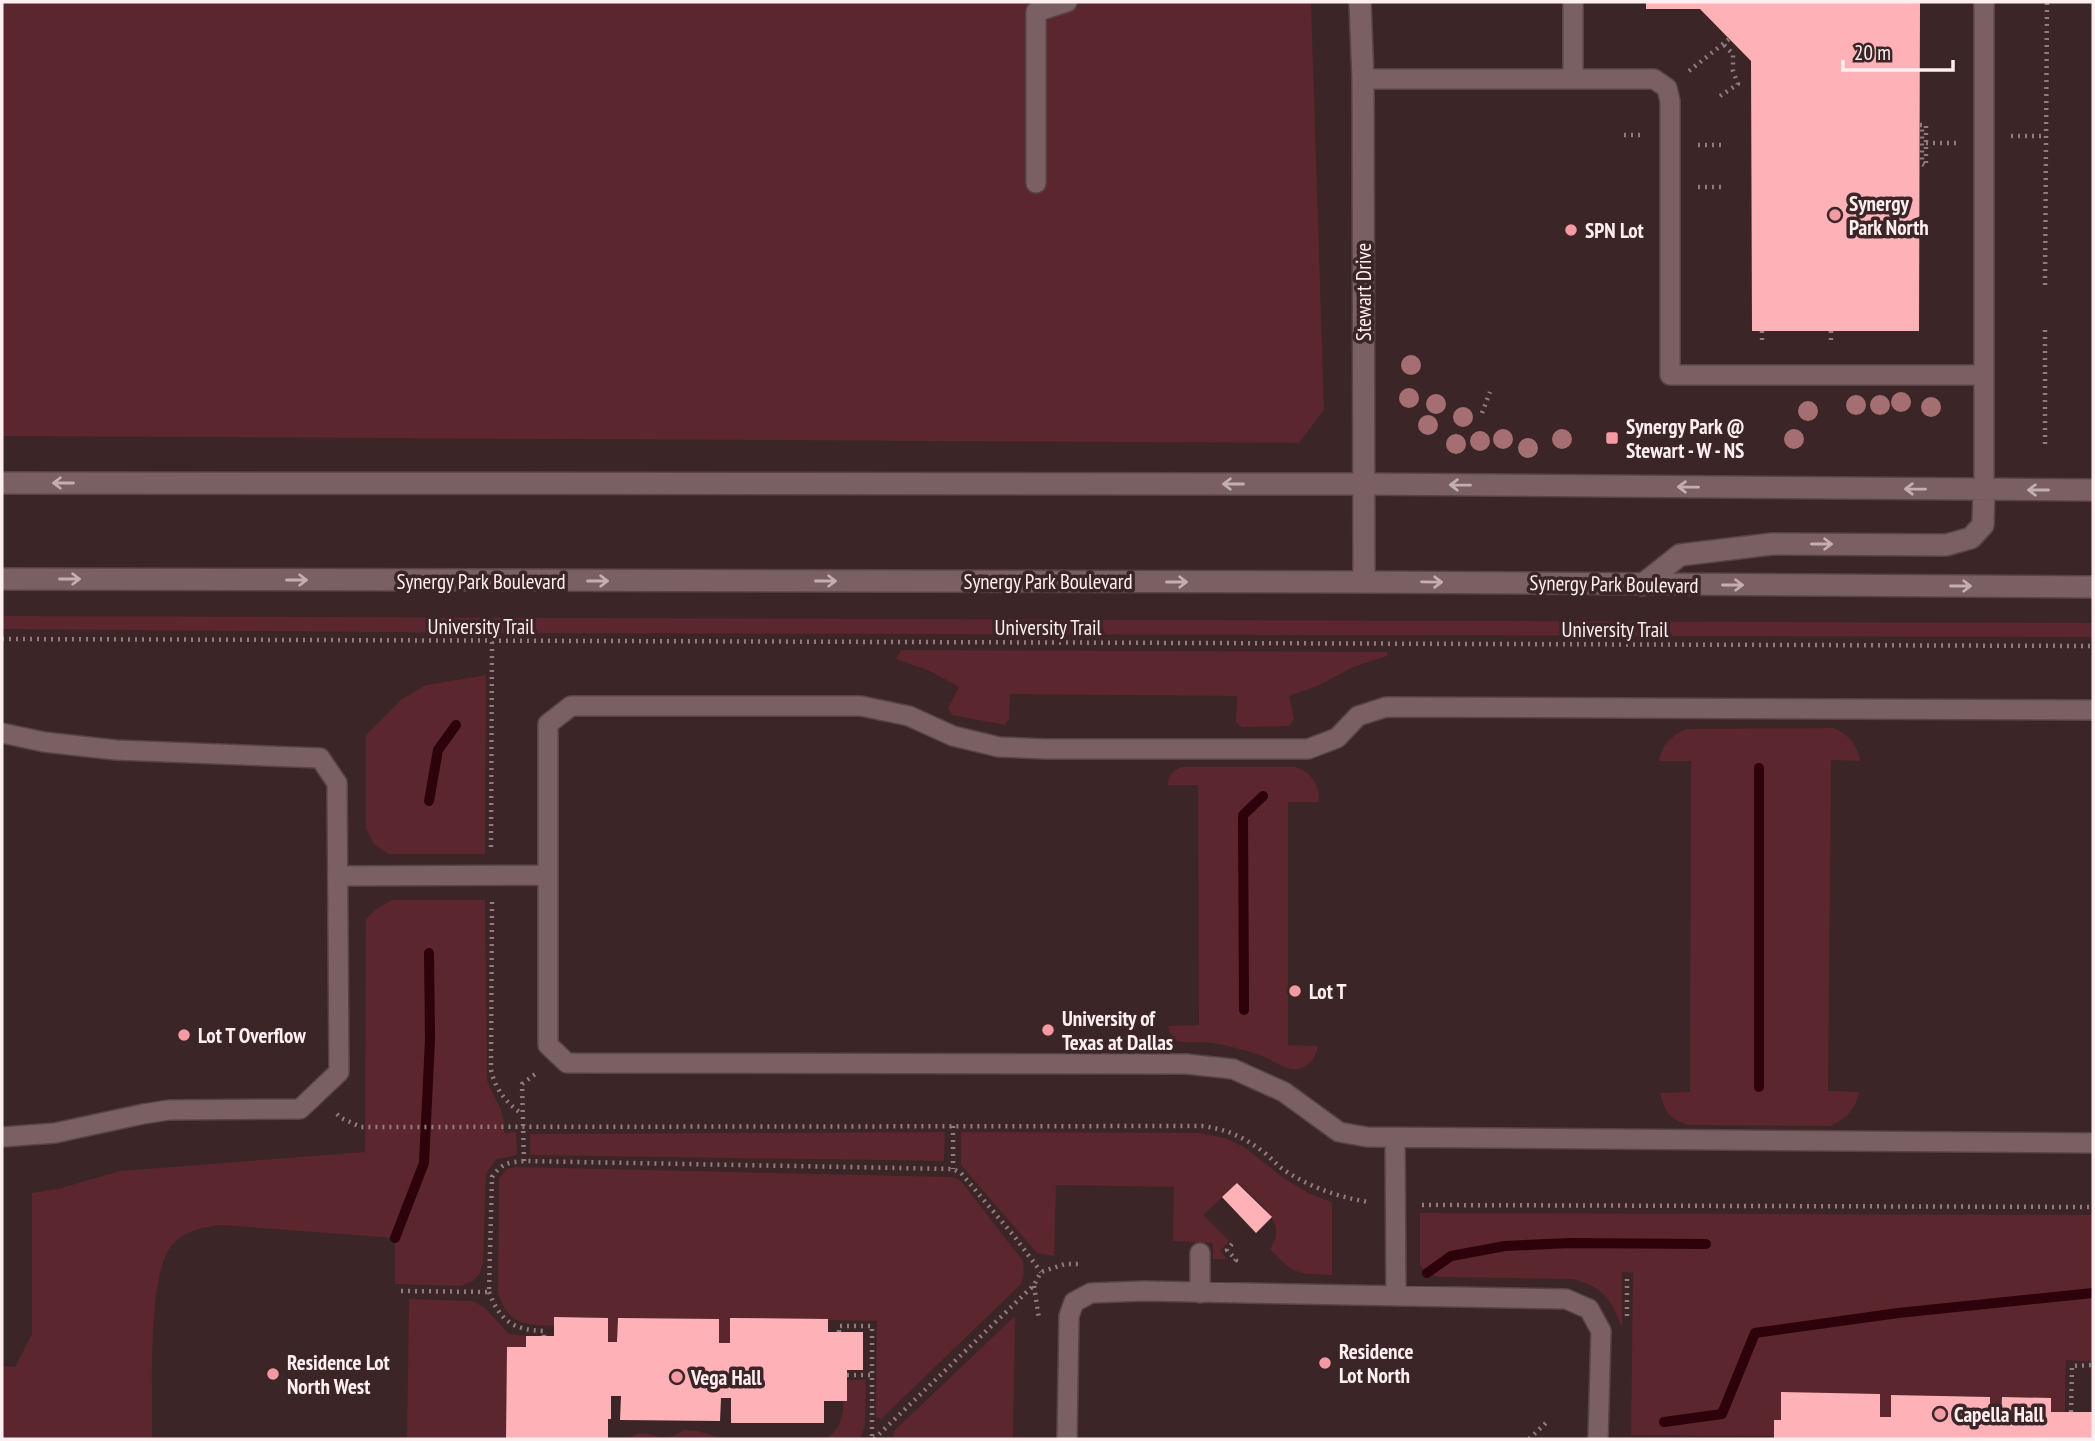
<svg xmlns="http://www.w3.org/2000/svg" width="2095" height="1441" font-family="'PT Sans Narrow',sans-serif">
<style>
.green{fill:#5b262d}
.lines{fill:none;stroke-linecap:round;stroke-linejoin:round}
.stream{stroke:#2d020a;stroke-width:10}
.building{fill:#feb2b7}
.lane-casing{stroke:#564446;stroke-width:22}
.street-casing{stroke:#564446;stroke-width:24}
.secondary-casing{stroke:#564446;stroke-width:24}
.path{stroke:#8f7c7d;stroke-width:4.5;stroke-dasharray:2 5;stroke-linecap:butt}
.lane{stroke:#7a6062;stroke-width:19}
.street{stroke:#7a6062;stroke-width:21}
.secondary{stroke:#7a6062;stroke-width:21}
.tree{fill:#a46e72}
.oneway{stroke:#c3afb0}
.poi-dot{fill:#f49aa2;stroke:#3b2527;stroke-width:2.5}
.labels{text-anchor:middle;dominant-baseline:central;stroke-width:7;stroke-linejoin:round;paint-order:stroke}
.poi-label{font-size:21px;font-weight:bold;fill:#ffeff0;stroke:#3b2527;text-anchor:start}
.street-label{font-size:21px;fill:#ffeff0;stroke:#3b2527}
</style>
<rect width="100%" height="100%" fill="#3b2527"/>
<path class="green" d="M2,2H1311L1324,410L1299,443L2,436Z
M2,616L2093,623V637L486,633L2,629Z
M901,650L1387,652V656L1353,667L1320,685L1289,696L1294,719L1289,726L1242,727L1236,722L1237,696L1010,694L1009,719L1005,725L952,715L948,708L959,687L928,670L896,659Z
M486,675L485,854H388L374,844L366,828V735L402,699L426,685Z
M1834,728C1850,736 1856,744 1861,761L1831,760L1828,1091L1859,1092C1855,1111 1847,1117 1831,1126L1688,1125C1668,1118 1666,1113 1660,1093L1690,1092L1691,761H1659C1663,743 1670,737 1686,729Z
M1182,767H1296C1313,774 1319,784 1319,802H1288V1045L1318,1046C1316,1057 1310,1067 1298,1069C1284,1071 1270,1058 1257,1054C1241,1049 1221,1044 1204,1042C1194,1042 1186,1043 1177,1041L1170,1033L1168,1026L1199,1025L1198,785H1167C1170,775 1172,770 1182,767Z
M392,900H485L487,1080C495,1103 505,1107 504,1133L516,1132L517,1155L497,1159L486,1173L483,1262L480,1273L473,1281L461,1286L395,1284V1238L222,1225C202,1227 182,1231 170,1248C147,1278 153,1399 152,1439H2V1366L15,1367L32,1334V1193L58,1189L120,1171L365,1152L366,919L376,909Z
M945,1132L944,1161L530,1155V1134Z
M961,1132L1199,1133L1225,1138L1244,1147L1282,1177L1310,1194L1332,1202V1275C1296,1274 1295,1275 1270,1249C1290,1222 1256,1201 1238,1183L1203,1215L1229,1241L1220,1251L1227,1259H1213V1243L1173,1241L1174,1187L1056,1185L1054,1256L1037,1253L961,1165Z
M516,1167L953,1177L961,1181L1023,1261L1024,1273L1021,1284L881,1419L876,1417L877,1321L730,1318V1343H719V1319L618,1318L617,1342H608V1318L554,1317V1326C524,1325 507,1324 498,1292L499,1178L507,1169Z
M1420,1213L2093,1215V1362L2066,1360L2065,1412H2051L2050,1398L2002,1397L2001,1419L1990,1418V1397L1892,1395L1891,1417H1880V1394L1781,1393V1420H1774V1436L1631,1435L1633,1273L1622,1272V1327C1610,1298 1604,1288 1573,1279L1439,1277L1427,1273L1420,1265Z
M409,1299L472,1301L484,1307L509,1334L526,1336V1347H507L506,1439H407Z
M1015,1316L1013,1439L894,1438L893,1432Z
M847,1380H866L865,1426L860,1439H825C841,1430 842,1418 844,1401L847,1400Z
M685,1430L698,1431L724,1439H628C644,1426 653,1439 669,1437C674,1436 680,1432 685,1430Z"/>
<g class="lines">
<path class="stream" d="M1759,768V1087
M429,801L438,750L456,725
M1244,1010L1243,815L1263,796
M395,1238L424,1163L430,1040L429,953
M1427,1273L1451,1256L1505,1246L1570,1243L1706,1244
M1664,1422L1722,1414L1755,1333L1898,1313L2093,1293"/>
</g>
<path class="building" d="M1646,2H1920L1919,331H1752L1751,61L1700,9H1646Z
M1237,1183L1272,1217L1256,1233L1222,1197Z
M554,1317L608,1318V1342H617L618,1318L719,1319V1343H730V1318L828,1319V1332H863V1370H847V1401H824V1423H731V1398H721L720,1421L620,1420L621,1396H611V1419H608V1439H506L507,1347H526V1336H554Z
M1781,1392L1880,1394V1417H1891V1395L1990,1397V1418L2001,1419L2002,1397L2051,1398V1412H2093V1439H1774V1420H1781Z"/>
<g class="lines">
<g class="lane-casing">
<path id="lane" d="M1363,79H1654L1667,88L1670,101V375H1984
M1573,79V2
M1036,183V12L1067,2
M1984,489V2
M2093,710L1386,707L1358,716L1337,738L1308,749H1046L999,747L953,736L909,716L861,706H571L548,724V1045L567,1063L1186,1064L1233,1069L1284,1092L1339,1132L1367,1137L2093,1143
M2,733L44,742L116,750L320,758L337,783L339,1072L300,1109L169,1110L143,1114L55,1133L2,1137
M339,876L548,875
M1395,1138L1396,1296
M1200,1253V1293
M1067,1439L1069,1316L1074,1302L1091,1293L1144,1291L1566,1299L1589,1309L1601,1331L1598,1439"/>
</g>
<g class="street-casing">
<path id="street" d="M1360,2L1363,79L1364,582"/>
</g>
<g class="secondary-casing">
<path id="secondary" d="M2,483L1363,484L2093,490
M2,579L1364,582L2093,587
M1642,585L1680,555L1772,544L1946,545L1971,538L1983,525L1984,489"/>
</g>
<path class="path" d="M1689,71L1729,39
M1720,96L1738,84L1733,71V54L1723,44
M1920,125H1926V166L1922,164V126
M1624,135H1642
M2011,136H2045
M1926,143H1957
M1698,145H1722
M1698,187H1722
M2045,285L2047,2
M1762,331V341
M1831,331V342
M1482,413L1490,392
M2045,444V329
M2,639L2093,646
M491,847L492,642
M492,902L491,1070C496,1091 506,1102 522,1114
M337,1114L341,1118L361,1127L1202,1126C1227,1129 1246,1138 1266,1154C1273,1160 1279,1167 1287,1172C1312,1188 1339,1197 1368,1202
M953,1126V1169
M524,1161L522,1084L538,1072
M1422,1205L2093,1207
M1232,1244L1227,1250L1236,1260L1232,1265
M1034,1286L1039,1319
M401,1291L489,1292L492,1177C501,1164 508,1162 524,1161L953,1169L961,1173L1014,1236L1041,1272
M489,1292C500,1321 513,1330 544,1331V1336
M1627,1316V1278
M839,1332V1326H872V1439
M847,1375H872
M2071,1412L2072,1366L2093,1365
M874,1439L1034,1285L1041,1272L1065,1264H1082
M1529,1439L1549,1420"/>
<use href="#lane" class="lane"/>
<use href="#street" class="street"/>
<use href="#secondary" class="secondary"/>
</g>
<g class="tree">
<circle cx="1411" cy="365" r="10"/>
<circle cx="1409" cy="398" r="10"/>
<circle cx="1901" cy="402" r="10"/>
<circle cx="1436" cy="404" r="10"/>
<circle cx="1856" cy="405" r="10"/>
<circle cx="1880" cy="405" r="10"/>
<circle cx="1931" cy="407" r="10"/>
<circle cx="1808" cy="411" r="10"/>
<circle cx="1463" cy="417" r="10"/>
<circle cx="1428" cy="425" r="10"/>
<circle cx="1503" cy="439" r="10"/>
<circle cx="1562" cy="439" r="10"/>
<circle cx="1794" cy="439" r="10"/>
<circle cx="1480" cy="441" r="10"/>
<circle cx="1456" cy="444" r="10"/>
<circle cx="1528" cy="448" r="10"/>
</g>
<defs><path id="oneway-shaft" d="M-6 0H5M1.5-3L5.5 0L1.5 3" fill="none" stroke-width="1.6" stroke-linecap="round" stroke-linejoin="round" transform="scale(1.75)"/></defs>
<g class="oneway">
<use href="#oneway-shaft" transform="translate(63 483) rotate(-180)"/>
<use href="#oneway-shaft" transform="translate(1233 484) rotate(-180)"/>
<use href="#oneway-shaft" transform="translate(1460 485) rotate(-179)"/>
<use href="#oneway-shaft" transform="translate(1688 487) rotate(-179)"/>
<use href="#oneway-shaft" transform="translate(1915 489) rotate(-179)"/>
<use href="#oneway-shaft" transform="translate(2038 490) rotate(-180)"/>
<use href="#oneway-shaft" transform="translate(1822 544)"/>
<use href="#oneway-shaft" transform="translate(70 579)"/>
<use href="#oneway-shaft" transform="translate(297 580)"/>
<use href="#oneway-shaft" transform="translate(598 581)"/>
<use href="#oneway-shaft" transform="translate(826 581)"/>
<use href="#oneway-shaft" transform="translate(1177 582)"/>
<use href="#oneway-shaft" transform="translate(1432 582) rotate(1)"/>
<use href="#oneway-shaft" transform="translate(1733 585)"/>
<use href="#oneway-shaft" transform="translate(1961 586)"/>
</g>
<g class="poi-dot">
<circle cx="1835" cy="215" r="7"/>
<circle cx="1571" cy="230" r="7"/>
<rect x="1605" y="431" width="14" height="14" rx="3.5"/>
<circle cx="1295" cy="991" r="7"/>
<circle cx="1048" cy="1030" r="7"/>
<circle cx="184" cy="1035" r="7"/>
<circle cx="1325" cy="1363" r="7"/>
<circle cx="273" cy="1374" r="7"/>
<circle cx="677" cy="1377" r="7"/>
<circle cx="1940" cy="1414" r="7"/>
</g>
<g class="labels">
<g class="poi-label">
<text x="1849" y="203">Synergy<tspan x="1849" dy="24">Park North</tspan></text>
<text x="1585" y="230">SPN Lot</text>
<text x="1626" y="426">Synergy Park @<tspan x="1626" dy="24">Stewart - W - NS</tspan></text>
<text x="1309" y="991">Lot T</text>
<text x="1062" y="1018">University of<tspan x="1062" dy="24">Texas at Dallas</tspan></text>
<text x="198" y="1035">Lot T Overflow</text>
<text x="1339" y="1351">Residence<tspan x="1339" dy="24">Lot North</tspan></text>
<text x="287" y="1362">Residence Lot<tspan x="287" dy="24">North West</tspan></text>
<text x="691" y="1377">Vega Hall</text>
<text x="1954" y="1414">Capella Hall</text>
</g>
<g class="street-label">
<text transform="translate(1363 292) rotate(-90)">Stewart Drive</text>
<text x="481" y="581">Synergy Park Boulevard</text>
<text x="1048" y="581">Synergy Park Boulevard</text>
<text transform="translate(1614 584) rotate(1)">Synergy Park Boulevard</text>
<text x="481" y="626">University Trail</text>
<text x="1048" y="627">University Trail</text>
<text x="1615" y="629">University Trail</text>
</g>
</g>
<rect width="2095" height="1441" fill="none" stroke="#ffeff0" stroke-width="7"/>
<path d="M1843 60v10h110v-10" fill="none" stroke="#ffeff0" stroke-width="3.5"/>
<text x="1854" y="60" font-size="21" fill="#ffeff0" stroke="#3b2527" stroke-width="5" paint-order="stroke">20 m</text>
</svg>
